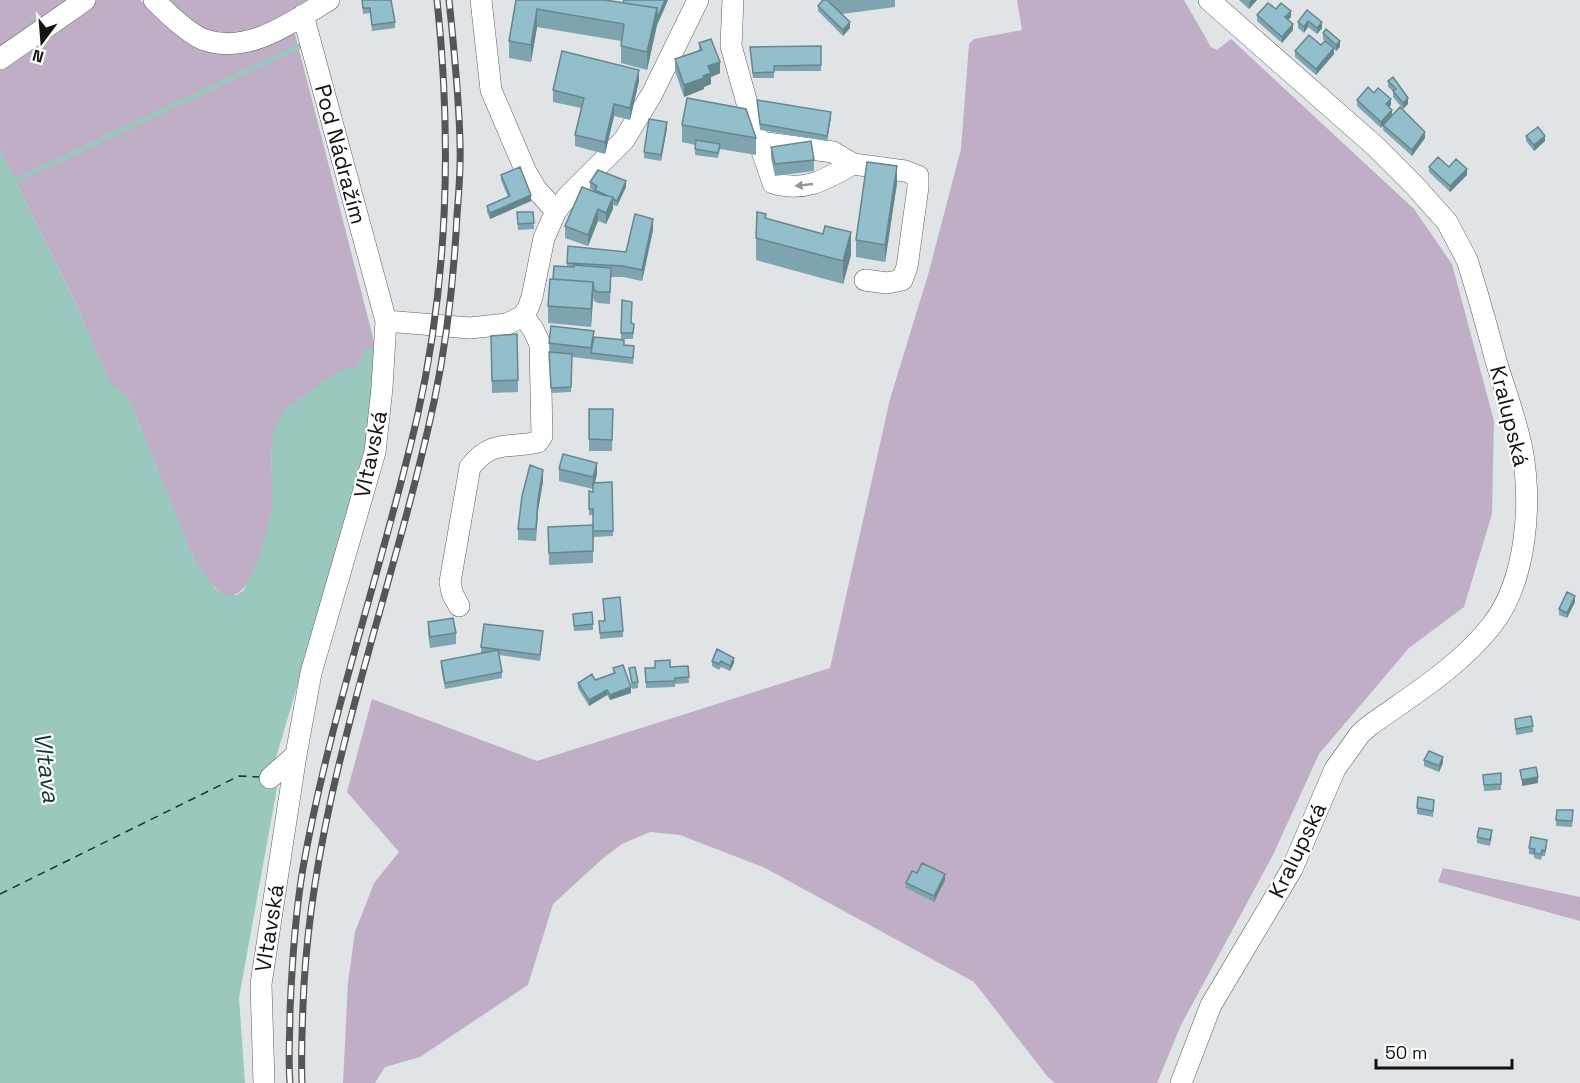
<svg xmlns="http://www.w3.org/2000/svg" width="1580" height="1083" font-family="'Space Grotesk',sans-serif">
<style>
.green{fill:#bfaec6}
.water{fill:#9ac8bf}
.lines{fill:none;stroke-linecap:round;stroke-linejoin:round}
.stream{stroke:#9ac8bf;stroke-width:5}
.ferry{stroke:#0e3a33;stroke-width:1.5;stroke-dasharray:8 6;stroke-linecap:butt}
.minor-casing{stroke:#5d5f61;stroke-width:22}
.minor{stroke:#fff;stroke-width:21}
.rail-casing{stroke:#555657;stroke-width:7}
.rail{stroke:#fff;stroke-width:4.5;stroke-dasharray:14;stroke-linecap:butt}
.wall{fill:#7ea4af}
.shaded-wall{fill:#66868e}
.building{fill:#92bfcb;stroke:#66868e;stroke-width:1.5}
.oneway{fill:#959595}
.labels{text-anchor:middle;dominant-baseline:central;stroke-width:4.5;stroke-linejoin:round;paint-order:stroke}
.street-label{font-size:22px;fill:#131314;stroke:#fff}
.water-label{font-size:24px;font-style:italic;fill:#0e3a33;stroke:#fff}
</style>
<rect width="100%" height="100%" fill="#e1e4e6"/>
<path class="green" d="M0,0H140L161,20L200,50L230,54L251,50L294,30L376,349L362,358L356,367L271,450C271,469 274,491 272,510C268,531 249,624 214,587C194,566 185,536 174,510C159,473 144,436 129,399L109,381L74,300L0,149Z
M166,0H312L253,34H207Z
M1017,0H1184L1211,47L1217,50L1231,39L1414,209L1452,264L1494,421L1492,514L1464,607L1409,648L1319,754L1273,855L1181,1025L1157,1083H1055L1047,1076L974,982L765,868L680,835L650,832L622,844L601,860L553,904L528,985L420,1057L385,1067L375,1083H343L348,982L355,932L374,883L399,852L347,792L372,699L537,761L830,668L890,399L928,275L961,149L969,44L974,39L1022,30Z
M1443,868L1580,897V921L1438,882Z"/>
<path class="water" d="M0,149L74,300L109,380L129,399L194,558L215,589L225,595H237L244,590L260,555L272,508L271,450L274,427L288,406L344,368L356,367L362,358L364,348L376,349L372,402L363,464L270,778L277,788L239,998L245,1083H0Z"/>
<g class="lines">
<path class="stream" d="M16,180L300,46"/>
<path class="ferry" d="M0,894L239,776L260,777"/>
<g class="minor-casing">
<path id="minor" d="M154,0C165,11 190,35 205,40C249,55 293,21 329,0
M481,0L491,90L526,172L536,189L556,211
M733,0L731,46L754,128L773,183C805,193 826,179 853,164
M0,59L85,0
M761,145L767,143L833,152L853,164L905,171L918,176V187L907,267L902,280L887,283L865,280
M386,321L470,328L507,324L523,316L528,308L532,297L544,238L556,211L568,196L624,140L652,94L698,0
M459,606L452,593L450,582L470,467C492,439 508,449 538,442L542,436L540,344L533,329L523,316
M270,778L296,755
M264,1083L261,984L296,755L311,673L375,452L382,388L386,321L303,15
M1181,1083L1211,1005L1292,869L1335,769L1360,734L1369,726C1412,695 1459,667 1492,625C1527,580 1532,503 1522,449C1516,419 1505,390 1496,361C1487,327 1478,294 1467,260L1447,222L1414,185L1375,146L1209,0"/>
</g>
<use href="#minor" class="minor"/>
<g class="rail-casing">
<path id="rail" d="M290,1083C288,1059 290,1035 290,1011C292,963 295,915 303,868C330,715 382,569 417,418C448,281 452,140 437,0
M302,1083C301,1057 302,1031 303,1006C310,797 391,603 434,402C447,340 454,278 457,215C459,191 461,167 460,143C459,95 454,48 449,0"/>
</g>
<use href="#rail" class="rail"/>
</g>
<path class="wall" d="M362,0H391L395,22V28L372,31L370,13L363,14Z
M516,0L623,3L624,0H668L657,25L647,70L621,63V41L537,27L531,62L509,58V41Z
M823,0H895V7L842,14L850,28L843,36L818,11V6Z
M1239,0H1257L1249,9Z
M1276,9L1291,17L1288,20L1293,30L1282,43L1257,21V15Z
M1298,22H1322V28L1317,34L1308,27L1304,33L1298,28Z
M1323,33L1340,47L1336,51L1323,39Z
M699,43L720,73L711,77V84L704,87V89L684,97L675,71V59L699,50Z
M1321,45L1334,54L1316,75L1295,57V51Z
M821,46V71H774V78H753L750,47Z
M639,81L630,120L614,116L605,154L575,146V135L581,108L553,102V90Z
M1388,81L1408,104L1403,109L1393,97V91L1388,87Z
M1374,93L1391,105L1389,107L1392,115L1425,138L1412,156L1383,130V125L1381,128L1357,106V100Z
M757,100L831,117L827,141L760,130Z
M682,125L756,138V155L720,149L718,158L695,155V145L682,142Z
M667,128L661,161L644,158V152Z
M1526,136L1545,141L1534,151L1526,141Z
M771,147L814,160V171L775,176L771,158Z
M1429,167H1449L1467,175L1450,192L1429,172Z
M897,172V183L885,262L856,257V240Z
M501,175L531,201L490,219L487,212V206L508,197L501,180Z
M590,182L626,187L617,206L613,205V209L606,224L598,221L588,246L565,238V226L595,192L590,188Z
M517,212H533L534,229L518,230Z
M766,219L823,234L851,255L843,284L756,260V238Z
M653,230L642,281L623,277H611L610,304L598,303L594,301L593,297L591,327L548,323V306L553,279L567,267L568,246L626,252Z
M631,323L634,324L633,339H621V333Z
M594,337L624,345L634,352L633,364L572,357L571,392L551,393L549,343Z
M491,347L518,380V392L492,393Z
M589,409H613L612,451H589Z
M559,469L597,474L595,483L612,482L613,536L593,537V563L549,565L548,527L593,525V515H589V491L593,492V489L559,481Z
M543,481L538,511L536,541L518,540V529Z
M603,599L623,631V637L600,639L599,621H605Z
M1575,602L1567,618L1559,615V609Z
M573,614L593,624V630L574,631Z
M428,622L456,633V644L430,648L428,634Z
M543,637L540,661L499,655L502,672V678L445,689L441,667V661L483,653H481V647Z
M712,661L734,663L730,671L721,667L719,670L712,666Z
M688,666L689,683L675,684V687L646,688L645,668Z
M613,668L631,693L610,700L607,695L589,706L578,688V683L595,680L613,673Z
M629,668L638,682V688L632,689Z
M1515,719L1533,726V732L1516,735Z
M1424,760L1443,763L1439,772L1424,766Z
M1501,773V790L1484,791L1483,775Z
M1434,806L1433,817L1417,814V808Z
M1573,816L1572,827L1556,826V820Z
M1492,836L1490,846L1477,843V837Z
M1547,845L1545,856H1542L1541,860L1534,858V855L1529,854V848Z
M917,873L945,880L934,902L906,888V883Z"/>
<path class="shaded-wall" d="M665,0H668L657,25L647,70V52L657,8Z
M1251,0H1257L1249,9V3Z
M537,9V27L531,62V45Z
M1291,11V17L1285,23V17Z
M1308,21V27L1304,33V27Z
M850,22V28L843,36V30Z
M1322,22V28L1317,34V28Z
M1293,24V30L1282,43V37Z
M1340,41V47L1336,51V45Z
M1334,48V54L1316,75V69Z
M720,62V73L711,77V84L704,87V89L684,97V85L708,66Z
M639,70V81L630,120V108Z
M1408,98V104L1403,109V103Z
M1391,99V105L1386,110V104Z
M614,104V116L605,154V142Z
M1392,110V116L1381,128V122Z
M831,112V117L827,141V136Z
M667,122V128L661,161V155Z
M1425,132V138L1412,156V150Z
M1545,136V141L1534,151V145Z
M897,166V183L885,262V245Z
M1467,169V175L1450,192V186Z
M626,181V187L617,206V201Z
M531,195V201L490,219V213Z
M613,197V209L606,224V213Z
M598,209V221L588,246V235Z
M653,219V230L642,281V270Z
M851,232V255L843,284V261Z
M593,282V300L591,327V309Z
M597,463V474L593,489V477Z
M543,470V481L538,511L536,541L538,499Z
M1575,596V602L1567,618V613Z
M734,658V663L730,671V666Z
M631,687V693L610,700V695Z
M607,690V695L589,706V700Z
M1443,757V763L1439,772V766Z
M1538,777V783L1522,786V780Z
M945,874V880L934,902V896Z"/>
<path class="building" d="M362,0H391L395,22L372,25L370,8H363Z
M516,0H605L657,8L647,52L621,46L624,24L537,9L531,45L509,41Z
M624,0H665L657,19V8L623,3Z
M823,0H827L850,22L843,30L818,6Z
M1268,3L1276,9L1281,3L1291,11L1285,17L1293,24L1282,37L1257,15Z
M1307,10L1322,22L1317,28L1308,21L1304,27L1298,22Z
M1326,29L1340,41L1336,45L1323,33Z
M1309,35L1321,45L1325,41L1334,48L1316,69L1295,51Z
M711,39L720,62L708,66L711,73L703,76L704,78L684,85L675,59L702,50L699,43Z
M821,46V65L774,66V72L753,73L750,47Z
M562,51L639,70L630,108L614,104L605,142L575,135L584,98L553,90Z
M1393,77L1408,98L1403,103L1393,91L1396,89L1388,81Z
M1368,87L1374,93L1378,88L1391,99L1386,104L1392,110L1381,122L1357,100Z
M687,98L746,109L756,138L682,125Z
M757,100L831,112L827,136L760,124Z
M1400,107L1425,132L1412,150L1383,125Z
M649,119L667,122L661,155L644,152Z
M1538,127L1545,136L1534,145L1526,136Z
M696,140L720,144L718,153L695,149Z
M811,141L814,160L775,164L771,147Z
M1438,157L1449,167L1456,159L1467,169L1450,186L1429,167Z
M867,162L897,166L885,245L856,240Z
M520,167L531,195L490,213L487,206L510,196L501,175Z
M598,170L626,181L617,201L613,199V197L608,196L595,190L597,186L590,182Z
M582,187L603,195L613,197L606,213L598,209L588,235L565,226Z
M517,212H533L534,223L518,224Z
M757,212L766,214L765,218L823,234L825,226L851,232L843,261L756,238Z
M635,214L653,219L642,270L623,266L567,263L568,246L626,252Z
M574,265L611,268L610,292H598L594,290L593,282L553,279L554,266L574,267Z
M550,279L593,282L591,309L548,306Z
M622,300L632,302L631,323L634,324L633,333H621Z
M551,326L594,331L591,348L549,343Z
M517,334L518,380L492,381L491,336Z
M594,337L624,340V345L634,346L633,358L591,353Z
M549,352L572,354L571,387L551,388Z
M589,409H613L612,440L589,439Z
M563,454L597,463L593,477L559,469Z
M530,465L543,470L538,499L536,529H518L522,496Z
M612,482L613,531H593V509H589V491L593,492V483Z
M593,525V551L549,553L548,527Z
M1567,592L1575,596L1567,613L1559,609Z
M620,597L623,631L600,633L599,621H605L603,599Z
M592,612L593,624L574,626L573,614Z
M453,618L456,633L430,637L428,622Z
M484,624L543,631L540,655L481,647Z
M717,649L734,658L730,666L721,661L719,664L712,661Z
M498,650L502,672L445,683L441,661Z
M670,660V667L688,666L689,677L675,678V681L646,682L645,668H655V661Z
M623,665L631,687L610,695L607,690L589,700L578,683L592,674L595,680L615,673L613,668Z
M635,667L638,682L632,683L629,668Z
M1531,716L1533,726L1516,729L1515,719Z
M1429,751L1443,757L1439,766L1424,760Z
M1536,767L1538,777L1522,780L1520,770Z
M1501,773V784L1484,785L1483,775Z
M1418,797L1434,800L1433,811L1417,808Z
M1557,810H1573L1572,821L1556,820Z
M1479,828L1492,830L1490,840L1477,837Z
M1531,837L1547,840L1545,851L1542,850L1541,854L1534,853L1535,849L1529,848Z
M922,863L945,874L934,896L906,883L912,871L917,873Z"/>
<defs><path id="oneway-solid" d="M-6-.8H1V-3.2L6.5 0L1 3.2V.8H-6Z" transform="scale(1.5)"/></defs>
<use class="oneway" href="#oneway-solid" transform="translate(804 185) rotate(174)"/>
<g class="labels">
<g class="street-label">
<text transform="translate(341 154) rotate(75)">Pod Nádražím</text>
<text transform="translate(1510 416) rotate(76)">Kralupská</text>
<text transform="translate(370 454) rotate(-78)">Vltavská</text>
<text transform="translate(1297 850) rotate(-64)">Kralupská</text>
<text transform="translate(269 928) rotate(-81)">Vltavská</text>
</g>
<g class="water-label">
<text transform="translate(47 767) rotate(82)">Vltava</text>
</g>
</g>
<g transform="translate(42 42) rotate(196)" stroke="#ffffff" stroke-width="4.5" paint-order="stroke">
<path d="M0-4.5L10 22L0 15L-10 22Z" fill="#131314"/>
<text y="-9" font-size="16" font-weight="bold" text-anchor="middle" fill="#131314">N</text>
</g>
<path d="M1376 1059v9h136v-9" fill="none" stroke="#131314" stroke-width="3"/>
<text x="1385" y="1059" font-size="18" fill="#131314" stroke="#ffffff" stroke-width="4.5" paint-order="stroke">50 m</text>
</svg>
